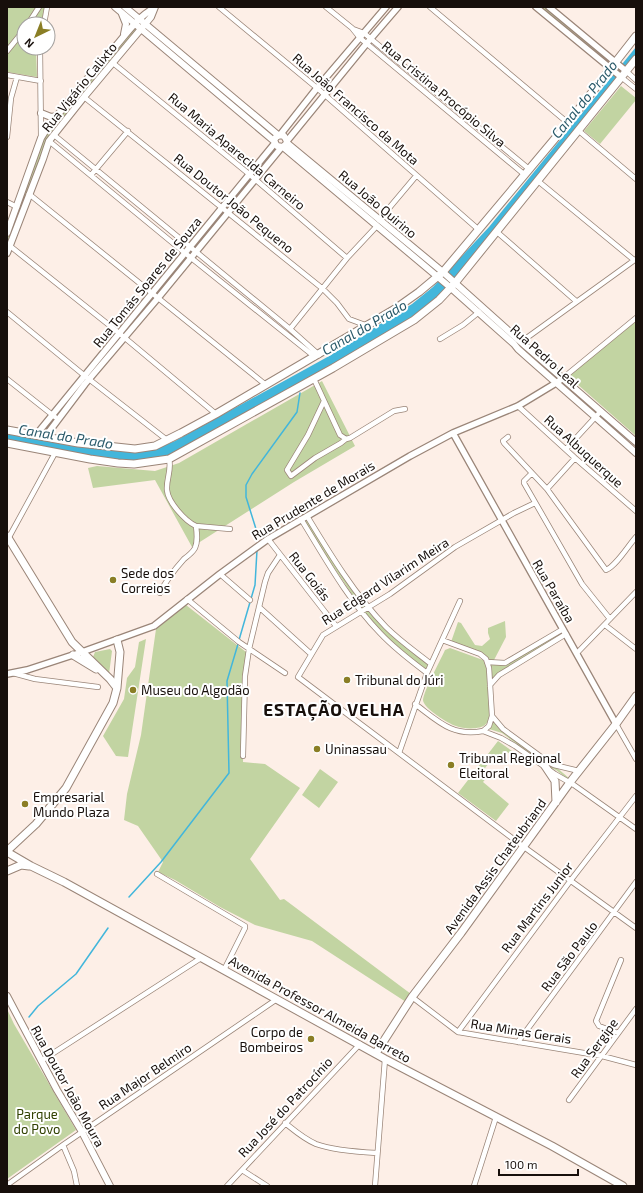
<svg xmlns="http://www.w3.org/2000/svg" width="643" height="1193" font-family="'Exo 2',sans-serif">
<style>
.green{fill:#c2d4a2}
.water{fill:#42b6db}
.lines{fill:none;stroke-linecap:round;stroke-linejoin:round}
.stream{stroke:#42b6db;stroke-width:1.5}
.minor-casing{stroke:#9a8578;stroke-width:6}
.tertiary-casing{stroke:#9a8578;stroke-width:8}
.secondary-casing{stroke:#9a8578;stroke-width:8}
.primary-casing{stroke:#9a8578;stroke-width:9}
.minor{stroke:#fff;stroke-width:4.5}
.tertiary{stroke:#fff;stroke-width:5.5}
.secondary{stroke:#fff;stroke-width:6}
.primary{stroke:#fff;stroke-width:7}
.poi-dot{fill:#8a7e25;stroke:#fff;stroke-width:1.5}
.labels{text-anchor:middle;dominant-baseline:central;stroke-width:4;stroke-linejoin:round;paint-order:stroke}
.street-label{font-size:13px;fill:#170f0b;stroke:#fff}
.poi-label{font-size:13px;fill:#170f0b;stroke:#fff;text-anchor:start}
.park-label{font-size:13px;fill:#304000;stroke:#fff}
.water-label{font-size:14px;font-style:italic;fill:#295969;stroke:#fff}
.district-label{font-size:17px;font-weight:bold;letter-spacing:1px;fill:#170f0b;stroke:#fff}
</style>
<rect width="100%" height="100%" fill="#fdefe7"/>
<path class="green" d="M7,7H45L41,24H24V48H36L37,77L7,72Z
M538,7H547L614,63L610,67Z
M135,25L140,30L48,142L7,253V235L46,132Z
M621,86L636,98V100L600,144L584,131Z
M636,321V436L568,376Z
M322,381L355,446L294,482L192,547L155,480L93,488L88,468L97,466L155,471L179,463Z
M307,518L366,607L362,609L302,520Z
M186,605L246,652L243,762L265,764L300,788L250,859L280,900L284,899L411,994L406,1002L312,941L255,925L220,907L175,880L158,872L163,862L138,826L124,820L127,794L141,735L156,629Z
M368,609L429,664L427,671L391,642L363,611Z
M505,621L506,637L494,660H490L451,642L458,622L461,623L475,645L482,646L490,639L488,633V628Z
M563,631L564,634L491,680L490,664L504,665Z
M146,639L128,757L116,756L103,736L124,699L127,678L135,667L139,642Z
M450,648L483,660L487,664C488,678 496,714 486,724C481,730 463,729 456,726C449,724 423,708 423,700C423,692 441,659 445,650Z
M110,649L112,651L109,674L94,661L93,657L95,652Z
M494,717L500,724L549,761L570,779L569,780L556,770L546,766L502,733L489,729Z
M498,741L512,751L510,754L507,752L498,763L492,759L482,772L488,776L483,782L509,804L496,821L458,793Z
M320,769L338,782L319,808L302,795Z
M7,1009L14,1024L76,1130L7,1179Z"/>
<path class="water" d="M636,47V58L439,297L420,312L321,373L166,457L141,461L107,459L7,440V433L158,448L175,441L331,355L412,304L433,287L489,227Z"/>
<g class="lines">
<path class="stream" d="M256,529L246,497V485L252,474L297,412L300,393
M239,640L255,585L257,550
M129,897L161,862L229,773L227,681L238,644
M29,1017L38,1006L76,974L108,928"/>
<g class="minor-casing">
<path id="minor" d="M219,7L317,88L479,230
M326,7L352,28L360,38L525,175
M430,7L568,123
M28,24L39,7
M44,24L47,7
M353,29L364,33L371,39L529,169
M40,48L41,137
M7,51L24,30
M113,63L249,174L347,258
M626,71L636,80
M7,75L41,81
M621,77L636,89
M84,97L323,289L337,303L349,319L368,326
M579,131L636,179
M54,135L290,329L319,355
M7,137L11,98L17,77
M49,141L185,253L315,357
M91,175L128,131
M538,181L634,260
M29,194L266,385
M7,202L17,207
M379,220L416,176
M497,232L576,301
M10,246L119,333L216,414
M7,312L85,376L167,440
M290,329L347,258L376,227
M440,339L463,325L479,312
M521,342L636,259
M563,378L636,318
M7,379L55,417
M314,379L340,435L346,439
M324,401L308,435L287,470L291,476L315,458L341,443L346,439L350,438L394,411L405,409
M518,406L575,458L636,511
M508,437L503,441L504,443L532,473
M566,449L601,411
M169,459C172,470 166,479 167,490C168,502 185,521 196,526L230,529
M547,489L575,458
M535,503L514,513L455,547L390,594L323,635L298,677L524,847L636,928
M307,516C330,554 355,595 386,627C400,641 416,652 431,664
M301,519C325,558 348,600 380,633C394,648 411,661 427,673
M8,539L55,453
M268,539L336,626
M220,574L250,600
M160,593C166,580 175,569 184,559C188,556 193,552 195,548C198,541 197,534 196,526
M187,599L239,642L285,673
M259,607L311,654
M610,619L582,584L524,483V481L532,473L547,489L563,511L606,570C616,566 628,546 636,537
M605,625L636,649
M577,653L636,592
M487,662L505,663L563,629
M13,673L35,679L98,687
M490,685L499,675L566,634
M415,704C438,721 452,737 483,731L489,726L492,716L489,668L486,659L480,654L442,640
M492,716L503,729L548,762L554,765L579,771
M616,724L636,759
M483,731L501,738L515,746L555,774L574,785L636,829
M399,753L427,673L460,601
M243,756L245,676L249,649L265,582L268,573L280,555
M157,874L245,926V928L224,970
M412,997L458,1032L602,1056L636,1065
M458,1032L571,880L636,796
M618,1033L599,1026L596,1021L621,960
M518,1042L636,882
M41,1061L201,958
M569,1100L636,1009
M285,1123C295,1131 304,1139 316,1144C332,1150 359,1152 377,1153
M63,1145L74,1171L77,1186
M242,1170L267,1186
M7,1185L63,1145L277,999
M227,1186L360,1044
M375,1186L385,1059
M474,1186L496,1117"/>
</g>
<g class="tertiary-casing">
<path id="tertiary" d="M536,7L621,77
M549,7L626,71
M280,135L317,88L386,7
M287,141L367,43L398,7
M453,433L616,724
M36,435L275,143
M45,437L85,384L158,298L281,148
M7,674L27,670L82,652L154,626L220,574L268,539L410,456L453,433L518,406L556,383L563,378"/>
</g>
<g class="secondary-casing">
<path id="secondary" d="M115,7L274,141L277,146L283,147L286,144L287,141L284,136L280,135L276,137L274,141
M125,7L278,135
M122,14L126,24L124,34
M41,113L51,117L57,116
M287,143L444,273L521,342L636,442
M283,147L451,288L514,344L518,349C557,384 597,418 636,453
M7,233L41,138L46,130C68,101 91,74 115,47C127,33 138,17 154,8
M7,253L43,159L49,141L84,97L151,17L155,7
M7,996L57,1090L82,1132L110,1186"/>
</g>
<g class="primary-casing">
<path id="primary" d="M7,430L78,443L135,449L155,446L181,433L216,414L395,309L419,292L443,272L568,123L636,36
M7,443L90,459L118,463L134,464L169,459L333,368L414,320L439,300L455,283L636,59
M7,536L72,642L110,679L117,688L113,703L66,788L36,824L7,851
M117,640L120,652L117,688
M73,655L96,669
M545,766L555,781L556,802
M7,852L31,866L64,882L385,1059L552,1146L623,1186
M7,871L21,865L29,866
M376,1053L412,997L461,933L571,781L616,724L636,696"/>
</g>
<use href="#minor" class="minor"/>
<use href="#tertiary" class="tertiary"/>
<use href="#secondary" class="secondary"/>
<use href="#primary" class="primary"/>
</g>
<g class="poi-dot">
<circle cx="113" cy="580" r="4"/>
<circle cx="347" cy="680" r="4"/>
<circle cx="133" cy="690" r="4"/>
<circle cx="317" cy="749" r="4"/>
<circle cx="451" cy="765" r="4"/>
<circle cx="25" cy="804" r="4"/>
<circle cx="311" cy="1039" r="4"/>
</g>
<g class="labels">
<g class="street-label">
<text transform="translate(79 87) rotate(-51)">Rua Vigário Calixto</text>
<text transform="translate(444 94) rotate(40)">Rua Cristina Procópio Silva</text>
<text transform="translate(356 109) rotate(41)">Rua João Francisco da Mota</text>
<text transform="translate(237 151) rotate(40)">Rua Maria Aparecida Carneiro</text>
<text transform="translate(234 203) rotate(39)">Rua Doutor João Pequeno</text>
<text transform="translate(378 204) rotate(40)">Rua João Quirino</text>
<text transform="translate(147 282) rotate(-51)">Rua Tomás Soares de Souza</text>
<text transform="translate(545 356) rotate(42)">Rua Pedro Leal</text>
<text transform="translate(584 451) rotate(42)">Rua Albuquerque</text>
<text transform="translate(313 500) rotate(-31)">Rua Prudente de Morais</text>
<text transform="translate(310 576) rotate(52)">Rua Goiás</text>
<text transform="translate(385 581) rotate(-33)">Rua Edgard Vilarim Meira</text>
<text transform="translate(554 591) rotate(60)">Rua Paraíba</text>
<text transform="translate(495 866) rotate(-54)">Avenida Assis Chateubriand</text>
<text transform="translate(537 907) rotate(-53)">Rua Martins Junior</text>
<text transform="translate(569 956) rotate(-53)">Rua São Paulo</text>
<text transform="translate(320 1009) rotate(29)">Avenida Professor Almeida Barreto</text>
<text transform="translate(521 1031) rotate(9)">Rua Minas Gerais</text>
<text transform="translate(594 1048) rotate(-54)">Rua Sergipe</text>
<text transform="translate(145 1076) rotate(-34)">Rua Major Belmiro</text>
<text transform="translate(68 1086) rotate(61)">Rua Doutor João Moura</text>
<text transform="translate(285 1107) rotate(-47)">Rua José do Patrocínio</text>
</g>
<g class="poi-label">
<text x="121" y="573">Sede dos<tspan x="121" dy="15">Correios</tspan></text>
<text x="355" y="680">Tribunal do Júri</text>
<text x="141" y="690">Museu do Algodão</text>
<text x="325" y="749">Uninassau</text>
<text x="459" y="758">Tribunal Regional<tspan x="459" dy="15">Eleitoral</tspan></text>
<text x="33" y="797">Empresarial<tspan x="33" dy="15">Mundo Plaza</tspan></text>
<text x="303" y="1032" text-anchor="end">Corpo de<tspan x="303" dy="15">Bombeiros</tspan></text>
</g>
<g class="park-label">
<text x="37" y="1114">Parque<tspan x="37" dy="15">do Povo</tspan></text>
</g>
<g class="water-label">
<text transform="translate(584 99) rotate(-51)">Canal do Prado</text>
<text transform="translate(364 327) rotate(-30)">Canal do Prado</text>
<text transform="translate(66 436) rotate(9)">Canal do Prado</text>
</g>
<g class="district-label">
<text x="334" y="709">ESTAÇÃO VELHA</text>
</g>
</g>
<rect width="643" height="1193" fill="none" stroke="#170f0b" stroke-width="16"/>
<g transform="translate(36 36) rotate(223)"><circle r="19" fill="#ffffff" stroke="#a29f9d"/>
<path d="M0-3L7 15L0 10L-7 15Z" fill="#8a7e25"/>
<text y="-6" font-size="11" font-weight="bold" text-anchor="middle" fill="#170f0b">N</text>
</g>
<path d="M499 1169v6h79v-6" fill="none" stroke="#170f0b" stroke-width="2"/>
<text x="505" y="1169" font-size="12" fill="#170f0b" stroke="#ffffff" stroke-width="3" paint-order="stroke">100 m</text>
</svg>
